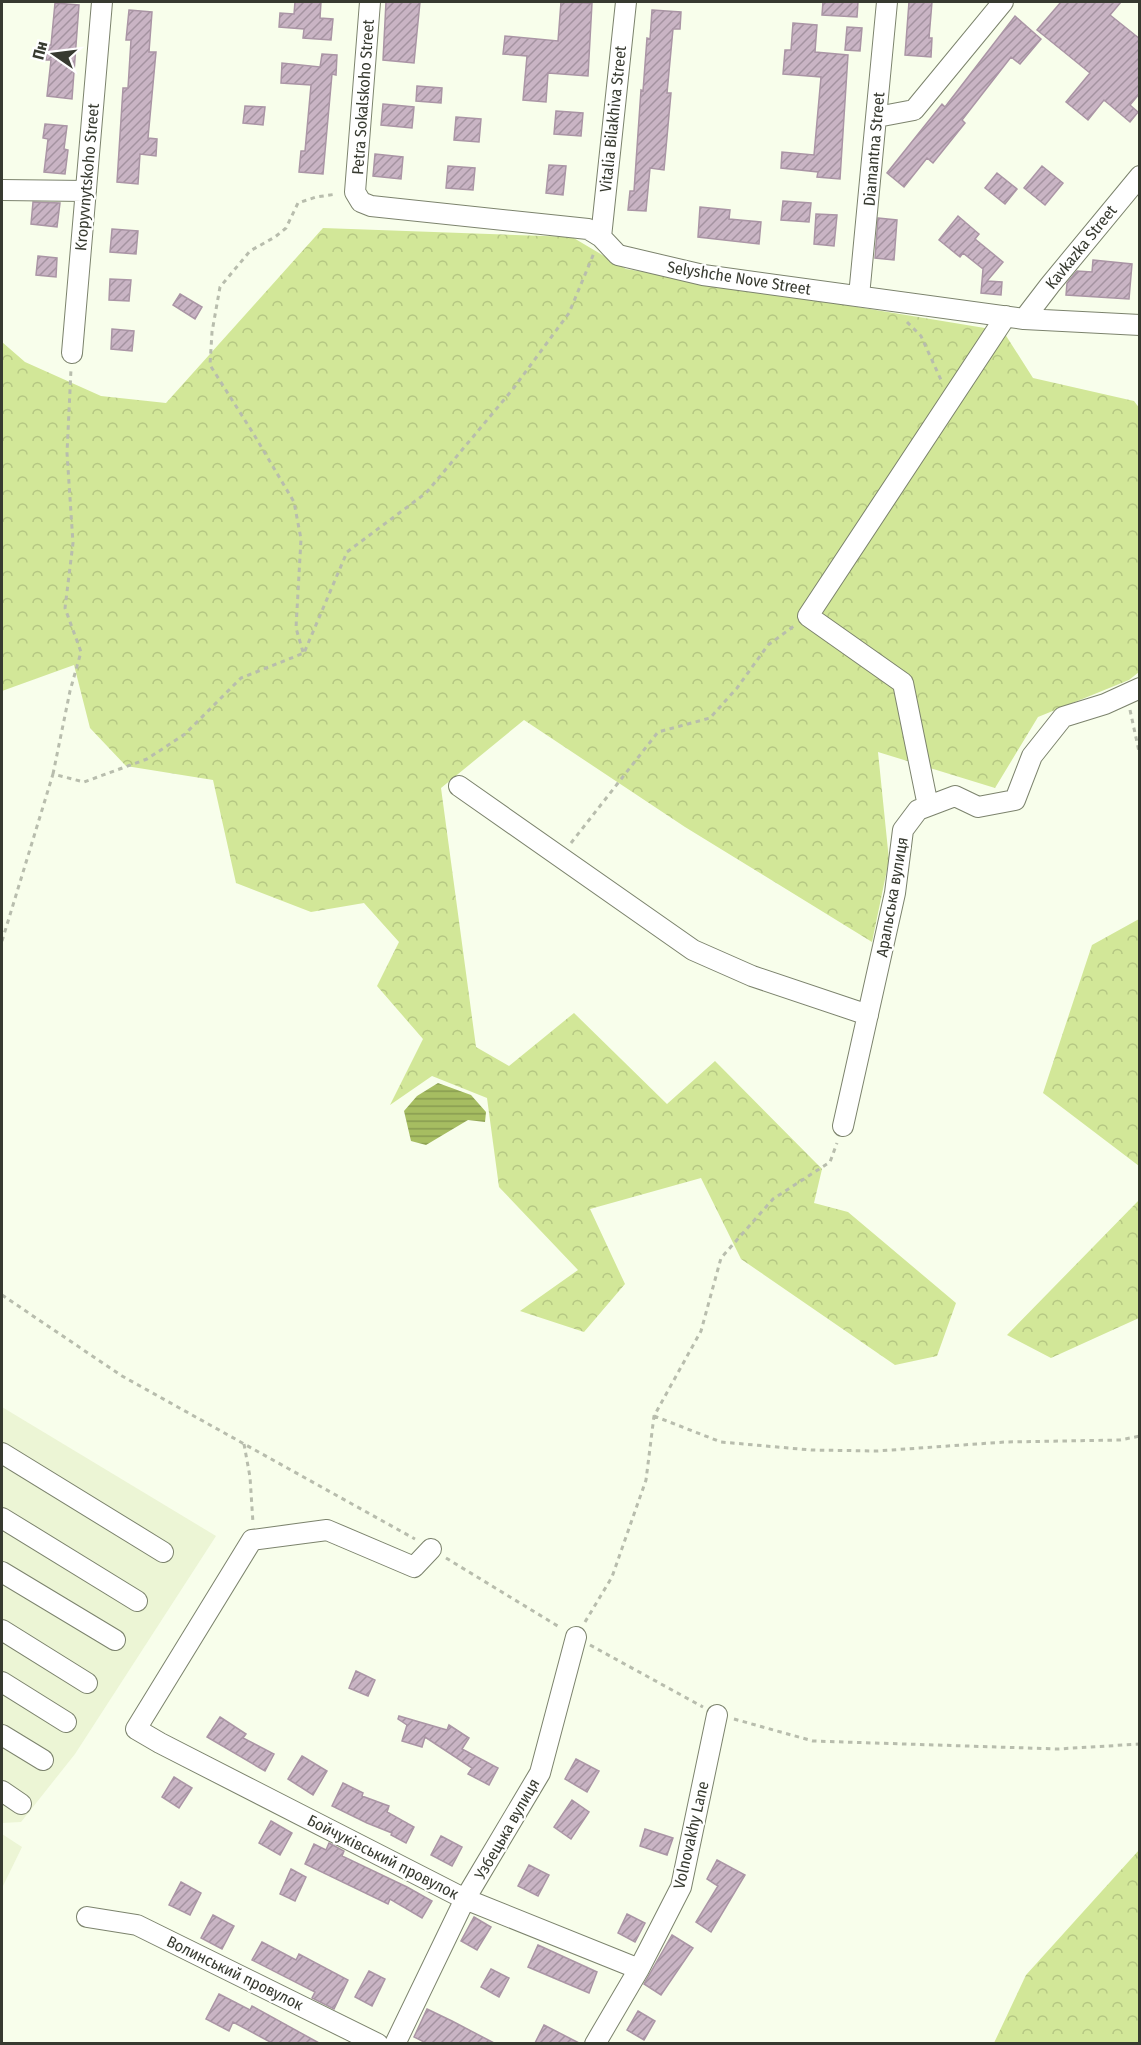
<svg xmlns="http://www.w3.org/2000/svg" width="1141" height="2045" font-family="'Fira Sans Condensed',sans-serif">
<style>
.built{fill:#ecf5d5}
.forest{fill:url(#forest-crowns)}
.water{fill:url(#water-rules)}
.building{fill:url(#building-hatch);stroke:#aa95a5;stroke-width:1.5}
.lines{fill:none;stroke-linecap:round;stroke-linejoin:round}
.minor-casing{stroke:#7c836d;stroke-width:22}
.path{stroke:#b8bdad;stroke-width:3;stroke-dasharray:4.5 4.5;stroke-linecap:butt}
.minor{stroke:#fff;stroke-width:20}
.labels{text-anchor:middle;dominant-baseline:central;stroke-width:4.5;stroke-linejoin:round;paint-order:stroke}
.street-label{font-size:16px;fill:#373a30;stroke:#fff}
</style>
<defs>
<pattern id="forest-crowns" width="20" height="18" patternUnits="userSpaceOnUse" patternTransform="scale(1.5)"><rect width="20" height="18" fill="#d2e798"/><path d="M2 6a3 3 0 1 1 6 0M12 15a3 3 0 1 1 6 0" fill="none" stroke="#b5c783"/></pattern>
<pattern id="water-rules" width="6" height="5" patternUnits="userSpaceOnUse" patternTransform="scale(1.5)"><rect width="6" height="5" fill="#a6bd61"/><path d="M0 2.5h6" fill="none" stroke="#889b50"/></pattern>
<pattern id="building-hatch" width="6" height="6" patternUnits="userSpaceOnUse" patternTransform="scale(1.5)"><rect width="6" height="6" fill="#c9b4c4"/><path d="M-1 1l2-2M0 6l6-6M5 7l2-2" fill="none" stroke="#a493a0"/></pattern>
</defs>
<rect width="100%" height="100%" fill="#f8feeb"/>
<path class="built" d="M2,1407L216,1536L75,1754L21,1822L2,1823Z
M2,1834L22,1847L2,1888Z"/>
<path class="forest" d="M323,228L572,237L626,269L1003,331L1033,378L1134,401L1140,409L1139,672L1129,680L1038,717L995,788L878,752L889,860L872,942L685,827L524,720L441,788L476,1047L509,1066L574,1013L667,1104L715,1061L822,1169L814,1203L848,1212L956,1303L937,1356L895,1365L741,1259L701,1178L590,1209L625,1284L584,1332L520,1311L578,1270L499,1187L487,1098L432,1076L390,1105L423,1039L377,986L399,942L364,903L311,912L236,883L213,780L126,766L90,728L74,665L2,691V342L25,362L101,396L166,403Z
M1139,919V1166L1043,1093L1092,945Z
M1139,1200V1318L1051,1358L1007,1335Z
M1139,1850V2043H994L1026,1975Z"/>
<path class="water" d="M438,1083L471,1095L486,1112L485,1122L468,1120L426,1145L411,1141L404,1111L417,1096Z"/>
<path class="building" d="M295,2H321L320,18L333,19L331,40L303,38L304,29L279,27L280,13L294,14Z
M386,2H420L414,63L383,60Z
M561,2L592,3L588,76L548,73L546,102L523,100L527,56L503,54L505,36L558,41Z
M823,2H858L857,17L822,15Z
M909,2H932L929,38H932L931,57L905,55Z
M1061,2H1121L1110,15L1140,39V93L1130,105L1138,112L1130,122L1104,100L1088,120L1066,102L1090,73L1037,30Z
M55,3L79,5L72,99L47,96L51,60H46L47,45H51Z
M129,10L152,12L149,52H156L148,138L157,139L156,156L140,154L138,184L117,182L123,88H128L131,40H126Z
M652,10L681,12L680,29H673L667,93H671L664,170L650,168L646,211L628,210L630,191H634L641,90L643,91L647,38L650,39Z
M1015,16L1041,39L1020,64L1011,57L962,120L965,123L933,163L927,158L904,187L887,173L942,104L945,107Z
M793,23L817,25L815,52L848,55L840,179L817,177L818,172L781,168L782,152L814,155L821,77L783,74L785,50H791Z
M847,27L862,28L860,51L845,50Z
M322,54L337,55L336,75L332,74L323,174L299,172L301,151H305L311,85L281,83L282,63L320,67Z
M417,86L442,88L441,103L416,101Z
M383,104L414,107L412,128L381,125Z
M245,106L265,107L263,125L243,123Z
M556,111L583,113L581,136L554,134Z
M456,117L481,119L479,142L454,140Z
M45,124L67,126L64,149L68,150L65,174L44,172L48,139L43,138Z
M375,154L403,157L401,179L373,176Z
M549,165L566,166L563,195L546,193Z
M448,166L475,168L473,190L446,188Z
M1042,166L1063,183L1045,205L1024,188Z
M997,173L1017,189L1005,204L985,188Z
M783,201L811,203L809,222L781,220Z
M33,202L60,203L57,227L31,224Z
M700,207L730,210L729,219L761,222L759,244L698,237Z
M816,214L837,215L834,246L814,244Z
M958,216L979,234L975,239L1003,262L987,281L1002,282L1001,295L981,293L983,269L963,253L960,257L939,240Z
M878,218L897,220L894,260L875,258Z
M112,229L138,231L136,254L110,252Z
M38,256L57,258L56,277L36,275Z
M1093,260L1132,264L1129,299L1066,295L1067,283L1077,271L1092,272Z
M110,279L131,280L129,301L109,300Z
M180,294L202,307L195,319L173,305Z
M112,329L134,331L132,351L111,349Z
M356,1671L375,1680L368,1696L349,1688Z
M399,1716L447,1730L449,1725L469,1738L462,1749L498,1768L489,1785L468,1774L472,1768L425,1737L422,1747L402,1741L407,1725L398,1719Z
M220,1717L246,1734L243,1738L274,1754L265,1771L207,1737Z
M302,1756L327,1771L313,1795L288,1779Z
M576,1759L599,1771L587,1792L565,1779Z
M174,1777L192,1788L179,1808L162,1797Z
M343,1783L363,1793L362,1796L389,1806L387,1812L414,1827L406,1843L391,1835L392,1833L367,1823L332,1806Z
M572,1800L589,1812L571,1839L554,1827Z
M271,1821L292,1833L280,1855L259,1843Z
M645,1829L673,1838L667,1855L640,1846Z
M441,1836L462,1847L452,1866L431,1855Z
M329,1843L344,1851L342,1856L407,1887L432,1901L422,1918L390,1899L388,1904L305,1864L314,1844L326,1850Z
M717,1860L745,1875L711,1932L696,1922L718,1886L707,1879Z
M529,1865L549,1875L538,1896L518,1886Z
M291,1869L306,1877L295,1901L280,1894Z
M181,1882L201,1893L190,1915L169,1905Z
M627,1914L645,1923L635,1942L618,1933Z
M213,1915L234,1926L222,1949L201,1938Z
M474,1917L491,1927L477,1950L461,1941Z
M672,1935L693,1948L661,1995L644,1984Z
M262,1942L296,1960L299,1954L348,1980L334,2009L312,1998L315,1992L252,1960Z
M538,1945L597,1972L589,1993L528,1967Z
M491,1969L509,1978L499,1997L481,1987Z
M369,1971L385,1979L372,2006L355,1997Z
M219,1994L250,2010L252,2006L319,2043H272L233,2022L229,2031L206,2019Z
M427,2009L452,2021L494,2043H426L414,2037Z
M638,2011L655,2021L644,2040L627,2030Z
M544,2025L579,2043H535Z"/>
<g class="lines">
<g class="minor-casing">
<path id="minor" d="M370,2L355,192L361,202L371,206L588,229L601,237L618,255L703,275L1024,319L1140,325
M877,117L914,110L1003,2
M2,190L86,191
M601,237L626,2
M859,296L887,2
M1024,319L1050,285L1140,176
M72,353L102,2
M459,786L693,950L752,976L868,1015
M928,806L903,683L808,616L1006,316
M843,1126L895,893L903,830L918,810L955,796L978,807L1015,800L1032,756L1063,717L1105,704L1140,688
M2,1453L163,1552
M2,1518L137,1601
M431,1549L414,1567L327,1530L252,1540L136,1729L160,1743L465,1899L639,1969
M2,1572L115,1640
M2,1630L87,1683
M2,1682L66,1722
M2,1735L43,1760
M2,1791L21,1804
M87,1917L137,1925L378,2044
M395,2044L465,1899L540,1773L576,1637
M595,2044L639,1969L681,1887L717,1715"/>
</g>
<path class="path" d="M907,322L921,336L941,380
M303,652L296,628L301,539L294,502L253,433L210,365L212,332L220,287L250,251L275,237L286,228L298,203L316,197L337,194
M1130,710L1140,756
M53,774L70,691L81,652L65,608L73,543L67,453L71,369
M571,843L658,732L710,718L737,688L768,645L794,626
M2,941L53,774L84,782L147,759L185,734L241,678L304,653L347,552L426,493L513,389L569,313L594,253
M2,1295L122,1376L415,1539
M654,1416L721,1442L811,1450L877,1451L1005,1442L1120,1440L1140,1436
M244,1444L250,1477L253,1523
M446,1558L561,1628
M585,1622L612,1577L646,1480L654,1416L701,1331L721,1258L773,1199L830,1162L837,1143
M590,1645L703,1707
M734,1719L813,1741L1058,1749L1140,1744"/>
<use href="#minor" class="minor"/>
</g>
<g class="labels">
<g class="street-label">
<text transform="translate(363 97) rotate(-86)">Petra Sokalskoho Street</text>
<text transform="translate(613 119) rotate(-84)">Vitalia Bilakhiva Street</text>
<text transform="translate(874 149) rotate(-85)">Diamantna Street</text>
<text transform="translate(87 177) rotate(-85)">Kropyvnytskoho Street</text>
<text transform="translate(1081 247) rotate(-51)">Kavkazka Street</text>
<text transform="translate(739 278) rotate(9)">Selyshche Nove Street</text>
<text transform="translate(892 897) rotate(-80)">Аральська вулиця</text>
<text transform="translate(507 1829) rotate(-60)">Узбецька вулиця</text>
<text transform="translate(691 1835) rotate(-77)">Volnovakhy Lane</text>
<text transform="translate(383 1857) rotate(27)">Бойчуківський провулок</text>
<text transform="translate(235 1973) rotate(26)">Волинський провулок</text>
</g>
</g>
<rect width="1141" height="2045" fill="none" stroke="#373a30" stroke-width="6"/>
<g transform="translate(54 54) rotate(284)" stroke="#ffffff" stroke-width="4.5" paint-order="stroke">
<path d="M0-4.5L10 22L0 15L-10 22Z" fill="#373a30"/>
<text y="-9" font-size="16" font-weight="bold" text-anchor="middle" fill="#373a30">Пн</text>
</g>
</svg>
